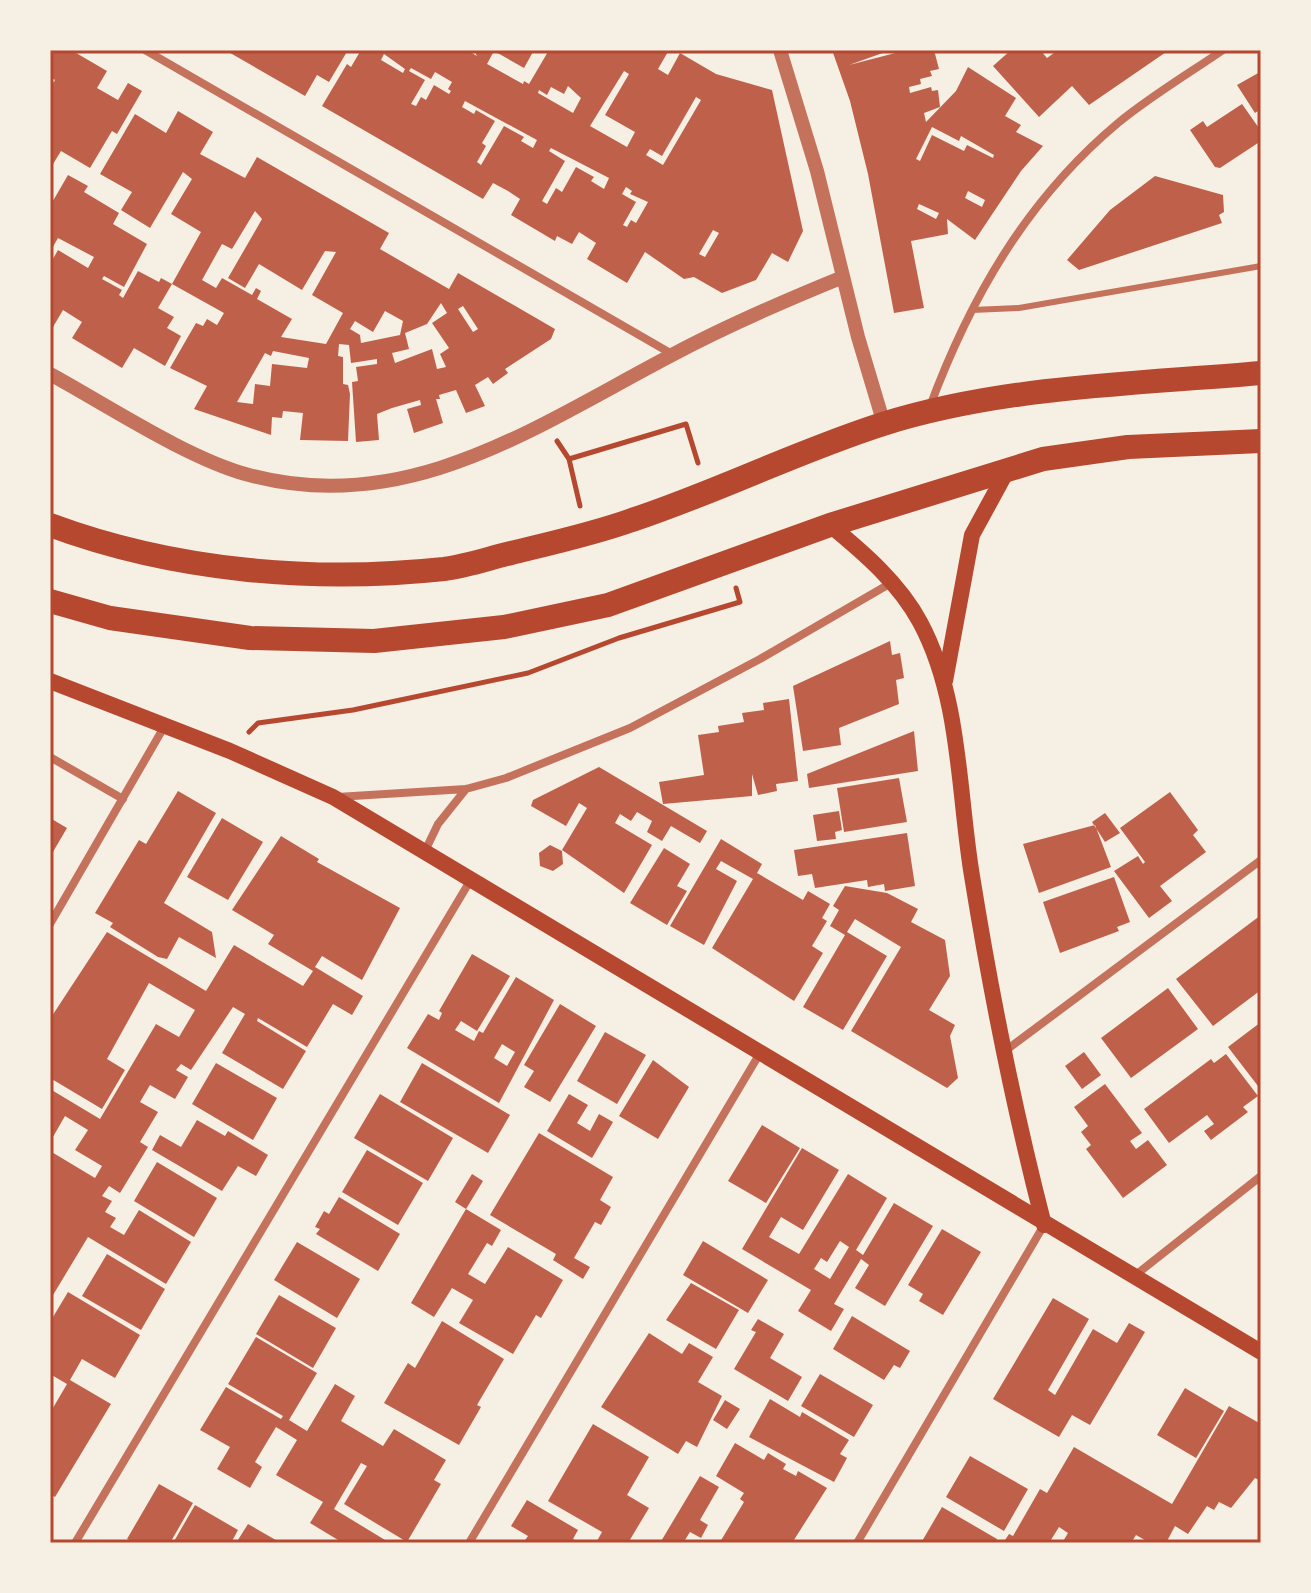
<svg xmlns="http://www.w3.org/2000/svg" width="1311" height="1593" font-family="Mulish,sans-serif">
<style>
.building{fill:#bf614a;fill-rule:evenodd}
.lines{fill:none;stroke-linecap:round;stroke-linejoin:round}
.path{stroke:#b5482f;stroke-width:5}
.service{stroke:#c5725c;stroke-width:6}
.minor{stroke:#c5725c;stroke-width:8}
.tertiary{stroke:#c5725c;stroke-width:14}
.secondary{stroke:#b5482f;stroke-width:16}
.motorway{stroke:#b5482f;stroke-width:24}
.neatline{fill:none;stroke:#b5482f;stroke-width:3}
</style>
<rect width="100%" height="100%" fill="#f6efe4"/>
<path class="building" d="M50,50H71L107,71L97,88L118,100L128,83L142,91L117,134L112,131L90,168L61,151L50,169V88L55,80L50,77Z
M225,50H348L329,82L317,75L305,96Z
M361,50H467L477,56L474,50H534L524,68L494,51L487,64L523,84L524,81L529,84L549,50H669L658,69L668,75L680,53L716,74L772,90L803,231L788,262L772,253L756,280L722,293L694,277L684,279L645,252L627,283L587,259L596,243L579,232L572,244L557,236L555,241L511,215L520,199L508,191L493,183L483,199L322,106L347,64L351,67ZM384,54L405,69L403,73L381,60ZM411,68L431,79L435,72L452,82L448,89L451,91L449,94L434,85L426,100L421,97L416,106L411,104L425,80L409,71ZM624,71L629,74L605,115L635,132L627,147L590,126ZM568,86L581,98L573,113L538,93L539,90L547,95L551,87L564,94ZM696,97L701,100L663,165L646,155L650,149L662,156ZM465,101L537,140L533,148L521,141L524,137L504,126L481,165L477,162L486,146L482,143L495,121L476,110L474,114L462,107ZM551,148L609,178L604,189L591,181L594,177L576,167L562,192L556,188L547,204L542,201L565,161L549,151ZM626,187L632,191L630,194L648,202L636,223L631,220L627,227L623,225L636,202L622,194ZM713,230L719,233L705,257L699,254Z
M832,50H891L849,65L907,50H934L939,69L930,71L932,76L920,79L921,84L909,87L910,93L931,87L932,91L938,90L940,107L924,113L926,122L956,91L968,67L1016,98L1005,116L1021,125L1016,132L1043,146L1021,171L975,240L947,219L948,234L911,241L924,308L894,313L868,174L850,101ZM932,127L959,141L961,136L994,155L993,158L967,145L964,151L932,135L920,161L916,159ZM968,191L985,200L982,207L965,198ZM919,204L939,213L936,219L917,209Z
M1011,50H1040L1047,58L1054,53L1051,50H1169L1089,105L1072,86L1039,117L993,66Z
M1260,72L1261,74V116L1258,111L1255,113L1237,85Z
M1242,104L1261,131V141L1220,168L1215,167L1190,130L1203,121L1207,127Z
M178,111L213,132L200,154L245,178L257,157L389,233L380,249L449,289L458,273L555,329L551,339L505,369L508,373L493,384L488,377L475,385L485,406L466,413L456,390L439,395L440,399H436L443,423L414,433L407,409L421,405L420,400L392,408L377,414L379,440L356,442L352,382L358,381L356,367L377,364V359L351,363L349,345L339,344L338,356L343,357V384L348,385L350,394L348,441L300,440L303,413L283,411L282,418L272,417L271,435L194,409L207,386L170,368L196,323L203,326L207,319L217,325L224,313L172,284L201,232L171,214L192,179L183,172L150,228L121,210L132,192L100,174L135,114L166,133ZM255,211L262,219L228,278L245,288L259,264L302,290L325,251L336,252L312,295L343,313L326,344L281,337L292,319L257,299L261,291L256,288L252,295L222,278L216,288L202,280L222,244L232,249ZM441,303L447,313L432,323L449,348L440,354L446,367L437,369L432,349L395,363L392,353L409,349L405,333L427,324ZM463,306L478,329L473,332L458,309ZM385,311L403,321L400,335L361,343L360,335L350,329L355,321L373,332ZM273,351L309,358L307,368L272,364L270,386L255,384L253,404L237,402L265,353L271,356Z
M68,175L88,186L84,192L119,213L113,224L147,244L124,287L104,276L102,279L122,290L119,295L123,298L138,271L159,282L161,278L172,284L158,308L174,317L167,328L181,336L165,366L134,348L122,368L72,338L82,322L63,310L53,327L50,325V264L58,250L88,268L94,257L58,238L50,252V206Z
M1155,176L1223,195L1224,212L1219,215L1222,223L1079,270L1067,260L1110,210Z
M890,641L892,655L900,653L904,678L896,680L899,704L839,728L841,745L803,751L793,686Z
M789,699L798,781L776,784L777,791L758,795L752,774V796L663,804L659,782L704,775L698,735L719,732L718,726L744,722L742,713L764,710L763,703Z
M914,731L918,771L809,788L807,774Z
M599,767L707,831L700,843L671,826L662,841L647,832L652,821L637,812L631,821L620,814L615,823L652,845L624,893L562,850L587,808L579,803L566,826L531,806L533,800Z
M899,778L907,822L844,832L837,788Z
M178,791L216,813L164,903L212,932L216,958L179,937L167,959L158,957L110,927L113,923L95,913L139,840L146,844Z
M1170,792L1198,830L1193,835L1206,852L1160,886L1172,901L1149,918L1114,871L1138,856L1143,864L1145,862L1120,828Z
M839,811L842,830L835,832L836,839L817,841L813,815Z
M1105,813L1120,833L1105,842L1092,822Z
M50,818L67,828L50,857Z
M222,818L263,842L228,900L187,877Z
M1095,825L1111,867L1039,893L1023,844Z
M907,833L915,886L885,891L884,884L868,887L867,880L815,888L812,874L798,876L794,850Z
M281,836L319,859L317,862L400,908L362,980L322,956L315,967L363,996L352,1015L333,1004L307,1047L258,1018L257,1021L306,1051L283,1089L222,1053L245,1014L233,1007L191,1070L181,1064L176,1070L188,1077L175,1099L150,1085L140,1102L158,1112L140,1142L148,1147L120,1193L109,1186L102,1196L112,1201L105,1212L116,1218L110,1227L124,1235L139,1210L191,1242L166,1284L88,1237L50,1300V1222L53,1217L50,1215V1151L95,1178L102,1166L75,1150L88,1130L65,1116L50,1142V1089L100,1119L156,1024L179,1037L195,1010L149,983L107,1059L125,1070L102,1109L50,1078V1019L107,932L206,991L234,945L303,986L313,971L268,944L274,935L232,910Z
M721,839L762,864L757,873L803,900L808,891L830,904L822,918L827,921L812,946L823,953L794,1001L712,948L753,879L721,861L716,869L737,881L704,945L670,926Z
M550,845L562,851L563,864L553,871L540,866L539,853Z
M664,848L690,864L677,886L687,891L667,925L630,903Z
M1114,877L1130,922L1117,927L1119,931L1060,953L1043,902Z
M845,886L887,893L918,909L911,922L945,940L950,976L929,1010L955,1025L950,1036L958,1078L947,1088L851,1031L901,947L855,919L847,932L887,956L843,1030L803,1007L845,935L830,926L839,910L833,906Z
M1261,915V990L1213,1026L1176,979Z
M472,954L510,976L477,1031L461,1021L455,1030L474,1041L479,1031L483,1033L516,977L554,1000L499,1103L407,1048L428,1014L439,1020L442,1013L439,1011ZM502,1044L515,1052L507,1066L494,1058Z
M1168,988L1198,1029L1131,1078L1101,1038Z
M560,1004L596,1026L550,1102L524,1087L534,1071L524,1065Z
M1261,1022V1090L1228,1047Z
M605,1032L646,1055L617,1104L577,1081Z
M1084,1052L1101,1075L1082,1089L1065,1066Z
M1226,1054L1258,1096L1243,1107L1248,1112L1211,1140L1204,1131L1214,1124L1207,1115L1169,1143L1144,1109L1211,1059L1214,1063Z
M653,1060L689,1087L658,1139L619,1116Z
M216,1063L277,1098L253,1140L192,1104Z
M422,1063L510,1115L488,1153L400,1102Z
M1105,1084L1142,1133L1130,1141L1136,1149L1148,1140L1167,1165L1123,1198L1086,1149L1091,1145L1081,1132L1088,1126L1074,1107Z
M380,1094L453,1138L428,1181L354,1138Z
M569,1094L588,1105L577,1123L590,1131L599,1114L613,1122L592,1158L547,1131Z
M197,1120L225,1136L228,1131L268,1155L256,1176L238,1166L222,1191L152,1150L160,1135L181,1147Z
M762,1125L800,1148L766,1203L728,1181Z
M539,1133L613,1177L600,1200L611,1207L601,1225L595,1222L574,1258L590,1267L583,1279L553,1260L556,1254L490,1215Z
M802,1148L839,1170L803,1230L781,1217L769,1237L799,1254L848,1174L887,1198L856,1250L863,1255L894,1203L933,1226L885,1306L855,1288L869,1265L861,1259L834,1304L844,1309L831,1331L798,1311L811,1290L742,1249ZM840,1241L849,1247L830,1279L814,1269L821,1258L827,1262Z
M367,1150L423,1183L398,1225L342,1192Z
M157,1162L217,1198L194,1237L134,1201Z
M472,1174L483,1181L466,1209L455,1202Z
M339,1197L400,1234L378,1271L316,1234L320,1229L315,1227L324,1211L329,1214Z
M466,1209L501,1230L492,1246L487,1243L468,1274L485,1284L508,1247L563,1280L541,1318L536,1315L513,1354L459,1323L473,1300L452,1288L434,1317L411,1303Z
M942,1229L981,1252L943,1315L919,1301L923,1294L908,1285Z
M703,1241L768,1280L748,1313L683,1275Z
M297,1242L360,1279L337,1318L274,1280Z
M107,1254L165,1289L141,1330L82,1296Z
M691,1283L739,1310L716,1349L666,1320Z
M68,1292L140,1335L115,1378L82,1359L70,1380L111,1404L55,1497L50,1494V1413L67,1384L50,1374V1322Z
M279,1295L336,1328L313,1368L256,1334Z
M1053,1298L1089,1319L1048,1390L1055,1395L1093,1329L1117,1343L1129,1323L1145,1332L1090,1425L1072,1415L1059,1437L993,1399Z
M852,1316L910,1351L900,1368L894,1365L884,1380L833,1349Z
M758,1319L784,1334L770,1358L802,1377L788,1401L734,1369L756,1332L751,1330Z
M442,1321L504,1359L477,1405L481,1407L459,1445L384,1403L408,1363L415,1368Z
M649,1333L682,1354L689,1343L713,1357L698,1382L722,1396L697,1447L686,1441L678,1454L601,1407Z
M256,1337L317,1373L289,1420L307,1431L335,1384L355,1396L341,1421L383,1446L394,1429L446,1460L434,1480L441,1484L407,1542L344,1504L367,1466L361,1463L334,1509L390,1543H343L310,1523L323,1502L276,1475L297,1440L276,1427L255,1462L262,1467L250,1488L217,1469L230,1447L200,1430L226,1387L281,1419L283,1416L228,1384Z
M820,1374L873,1405L854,1437L801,1406Z
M1185,1388L1224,1411L1196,1458L1157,1435Z
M770,1399L800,1417L802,1412L849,1440L840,1454L847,1458L834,1482L749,1437Z
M725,1400L740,1409L727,1429L713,1420Z
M1229,1406L1261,1424V1481L1255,1478L1231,1508L1219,1502L1214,1510L1207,1506L1188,1534L1175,1526L1166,1543H1150L1136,1535L1131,1543H1062L1068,1533L1059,1527L1049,1543H1003L1009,1534L1013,1536L1040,1489L1047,1493L1074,1447L1172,1504Z
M593,1424L649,1457L627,1495L649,1508L628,1543H601L597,1541L602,1532L548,1501Z
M735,1443L764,1460L768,1453L786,1464L783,1469L796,1476L798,1471L827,1488L792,1543L720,1542L744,1502L740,1499L744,1493L716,1476Z
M970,1456L1028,1489L1004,1531L946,1497Z
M700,1476L719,1487L700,1520L708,1525L701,1538L690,1532L683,1543H660Z
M159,1484L193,1503L170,1543H135L127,1539Z
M527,1500L578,1530L573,1539L579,1543H523L528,1536L511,1526Z
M195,1505L238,1530L231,1543H173Z
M942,1507L997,1539L995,1543H921Z
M248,1524L281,1543H236Z"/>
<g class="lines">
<path class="path" d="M557,441L569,459L580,506
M569,459L686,424L698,463
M249,732L258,723L353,710L528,673L619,638L740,602L736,588"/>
<path class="service" d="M972,310L1019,308L1261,266"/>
<path class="minor" d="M145,50L672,354
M929,409C970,298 1027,199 1118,123C1151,96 1188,74 1223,50
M50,757L123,799
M337,797L466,789L506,778L630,728L760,659L891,583
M425,851L438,824L466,789
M50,924L164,727
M1005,1051L1261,860
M1133,1277L1261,1176
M75,1543L470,881
M469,1543L760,1053
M857,1543L1044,1225"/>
<path class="tertiary" d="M780,50L817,171L858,337L884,424
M50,374C107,405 188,459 249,475C408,518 538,425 672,355C728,325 784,301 843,277"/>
<path class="secondary" d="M830,525C864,553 899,583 920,622C961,698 958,792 972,876C991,994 1014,1109 1044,1225
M50,681L230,751L333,797L1261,1352
M945,681L972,535L1008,469"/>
<path class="motorway" d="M50,525C174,571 313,583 444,569C467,566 490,558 511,553C552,543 593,534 632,520C717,492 798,451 883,424C1004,386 1136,384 1261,373
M50,601L110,618L250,638L374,641L504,627L608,605L830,525L1043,459L1128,447L1261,441"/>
</g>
<rect width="1311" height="1593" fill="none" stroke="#f6efe4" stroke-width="104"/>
<rect x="52" y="52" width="1207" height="1489" class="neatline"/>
</svg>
